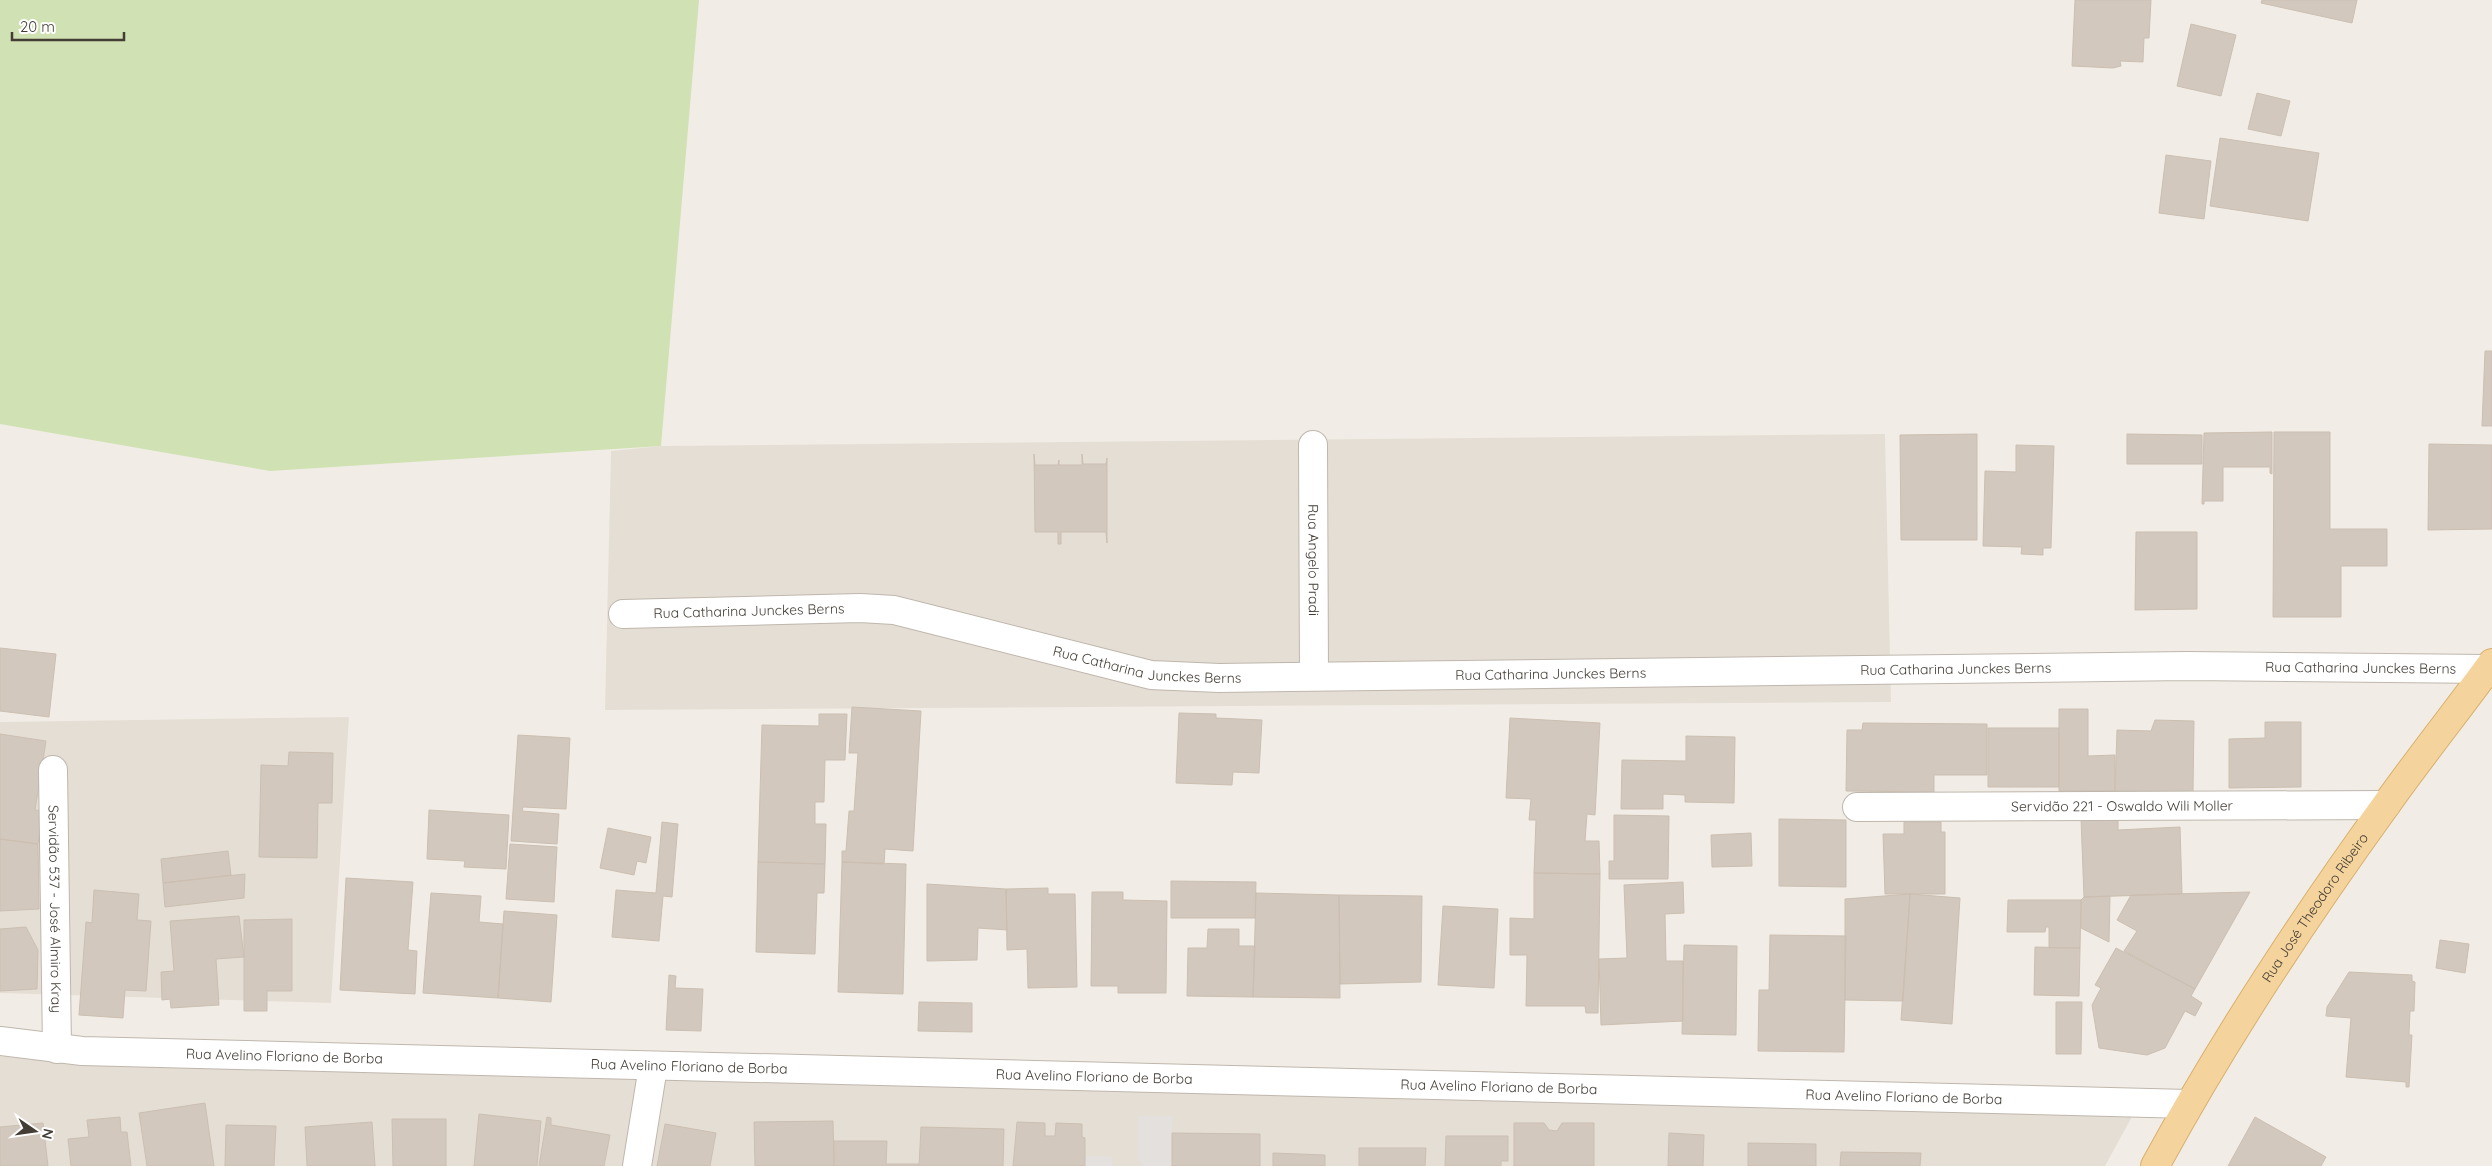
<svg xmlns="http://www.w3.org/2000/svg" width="2492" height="1166" font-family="Quicksand,sans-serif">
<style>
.residential{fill:#e5ded5}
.green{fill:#d0e2b3}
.parking{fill:#e3e0de}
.building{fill:#d2c8bd;stroke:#ccbfb1}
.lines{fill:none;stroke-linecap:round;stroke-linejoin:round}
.minor-casing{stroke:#bfb7ad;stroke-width:30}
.major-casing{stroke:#d8af6e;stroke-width:30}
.minor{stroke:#fff;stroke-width:28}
.major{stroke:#f4d49c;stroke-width:28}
.labels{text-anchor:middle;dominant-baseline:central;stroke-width:4;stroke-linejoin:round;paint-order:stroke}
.street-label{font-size:14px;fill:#433d36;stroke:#fff}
</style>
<rect width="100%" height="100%" fill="#f1ede6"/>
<path class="residential" d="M1885,434L1891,702L605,710L611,451L661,446Z
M349,717L331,1003L0,993V722Z
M0,1053L2139,1104L2105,1166H0Z"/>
<path class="green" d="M0,0H699L661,446L270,471L0,424Z"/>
<path class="parking" d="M1138,1116H1172V1166H1143L1139,1161Z
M1085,1156L1113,1157L1112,1166H1085Z"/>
<path class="building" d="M2075,0H2151L2149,38H2144L2143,62L2120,61L2121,66L2113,68L2072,66Z
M2262,0H2357L2352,23L2261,3Z
M2191,24L2236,35L2221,96L2177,86Z
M2257,93L2290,101L2281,136L2248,129Z
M2220,138L2319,153L2308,221L2210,206Z
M2166,155L2211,161L2204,219L2159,213Z
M2485,351H2492V426H2482Z
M2272,432V474L2270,473V467H2223V501H2204V504H2202L2204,433Z
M2274,432H2330V529H2387V566H2341V617H2273Z
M1977,434V540H1901L1900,435Z
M2127,434L2202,435V464H2127Z
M2429,444L2492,445V529L2428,530Z
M2016,445L2054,446L2051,548H2043V555L2021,554L2022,547L1983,546L1985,471L2016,472Z
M1034,454L1035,465H1058L1059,460V465H1082V454L1083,464H1106L1107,458V543L1106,532H1061V544H1058V532H1035Z
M2136,532H2197V609L2135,610Z
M0,648L56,654L49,717L0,711Z
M852,707L921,711L913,851L885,849L884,864L842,862V851H846L849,811H854L858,753H849Z
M2059,709H2088V756L2115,755V791H2059Z
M1179,713L1216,714V718L1262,720L1259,773L1233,772L1232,785L1176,783Z
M819,714H847L845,760H825L824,802H815V824H826L825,864L758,862L762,725L819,726Z
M1510,718L1600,723L1595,815L1587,814L1585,841H1599L1600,874L1534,873L1536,820H1529L1531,799L1506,798Z
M2155,720L2194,721L2193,792L2115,791L2117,730L2151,731Z
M2265,722H2301V787L2229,788V739L2265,738Z
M1863,723L1987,724V775H1934V792L1846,791L1847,730H1862Z
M1988,728H2059V787H1988Z
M0,734L46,741L35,810L43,811L38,844L0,839Z
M518,735L570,738L566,809L523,807L522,811L559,814L557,844L511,841Z
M1686,736L1735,737L1734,803L1685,802V795L1663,794V809H1621L1622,760L1686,761Z
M289,752L333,753L332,803H318L317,858L259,857L261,765L288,766Z
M429,810L509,815L506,869L464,867L465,861L427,859Z
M1614,815L1669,816L1668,879H1609V861H1614Z
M2118,816V830L2180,827L2182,894L2084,897L2081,818Z
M1779,819L1846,820V887L1779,886Z
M662,822L678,824L672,897L663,896L659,941L612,937L616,890L656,893Z
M1904,822H1941V832H1945V894H1885L1883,834H1904Z
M608,828L651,837L646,863L637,861L634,875L600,868Z
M1751,833L1752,866L1712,867L1711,835Z
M0,839L38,844L39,909L0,911Z
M510,844L557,847L554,902L506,899Z
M228,851L231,875L163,883L161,859Z
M758,862L825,864L824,893H817L815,954L756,952Z
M842,862L906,864L903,994L838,992Z
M1534,873L1600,874L1598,1013H1586L1585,1006H1526L1527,955H1510V918L1534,919Z
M245,874L244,898L165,907L163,883Z
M346,878L413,882L408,950L417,951L415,994L340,990Z
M1171,881L1256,882L1255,918H1171Z
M1683,882L1684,913L1665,914L1666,961H1683V1021L1601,1025L1599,959L1627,958L1624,885Z
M927,884L1006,889L1007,930L978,928L977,960L927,961Z
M1048,888V894H1075L1077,987L1028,988L1027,949L1007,950L1006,889Z
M94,890L139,894L137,920L151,921L146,991L125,990L123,1018L79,1015L86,922L92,923Z
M1092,892H1123V900L1167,901L1166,993H1118V986H1091Z
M2250,892L2195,989L2124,951L2137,931L2117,920L2131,895Z
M431,893L481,896L479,922L503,924L498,998L423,993Z
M1256,893L1339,895L1340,998L1253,997Z
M1910,894L1903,1001L1845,1000V899Z
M1910,894L1960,898L1952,1024L1901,1020Z
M1339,895L1422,896L1421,982L1340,984Z
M2110,896L2109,942L2081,928V900L2084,897Z
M2008,900H2081L2080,948H2049V927H2046L2045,932H2007Z
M1443,906L1498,909L1494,988L1438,985Z
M504,911L557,915L551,1002L498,998Z
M239,916L244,957L216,959L219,1005L171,1008L170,999L162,1000L161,972L174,971L170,921Z
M292,919V991H267V1011H244V920Z
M26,927L38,950L37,989L0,991V929Z
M1208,929H1239V946H1255L1253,997L1187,996L1188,948H1207Z
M1770,935L1846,936L1844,1052L1758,1051L1759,990H1769Z
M2440,940L2469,944L2465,973L2436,968Z
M1684,945L1737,946L1736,1035L1682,1034Z
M2035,947L2080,948L2079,996L2034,995Z
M2116,948L2195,989L2191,996L2202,1003L2195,1016L2185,1011L2165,1048L2147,1055L2099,1048L2092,1005L2101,988L2095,985Z
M2349,972L2412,975V981L2415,982L2414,1011H2410L2409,1035H2412L2409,1087H2406V1082L2346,1077L2351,1018L2326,1016L2327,1007Z
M669,975L676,976L675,988L703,989L701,1031L666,1030Z
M919,1002L972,1003V1032L918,1031Z
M2056,1002H2082L2081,1054H2056Z
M205,1103L214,1166H147L139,1113Z
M479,1114L541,1121L537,1166H474Z
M120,1117L121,1132H127L131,1166H71L68,1139L89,1137L87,1120Z
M547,1117L551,1118V1125L610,1135L604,1166H539Z
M2255,1117L2326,1157L2321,1166H2228Z
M392,1119H446V1166H393Z
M833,1121L834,1166H755L754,1122Z
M372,1122L375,1166H307L305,1127Z
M1017,1122L1045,1123V1136H1055L1056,1123L1082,1124V1137L1085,1138V1166H1013Z
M43,1123L48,1166H0V1127Z
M1514,1123H1544L1549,1130L1557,1131L1562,1123H1594V1166H1514Z
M665,1124L716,1133L710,1166H657Z
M226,1125L276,1126L274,1166H225Z
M921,1127L1004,1129L1003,1166H919Z
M1172,1133L1260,1134V1166H1172Z
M1669,1133L1704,1135L1703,1166H1668Z
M1446,1136H1508V1161H1501V1166H1445Z
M834,1141H887L886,1164H919V1166H834Z
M1748,1143L1816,1144V1166H1748Z
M1359,1148H1426L1425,1166H1359Z
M1841,1152L1921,1153L1920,1166H1840Z
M1273,1153L1325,1155V1166H1273Z"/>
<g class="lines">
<g class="minor-casing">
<g id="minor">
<path id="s1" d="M1313,445L1314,675"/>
<path id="s2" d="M623,614L860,608L894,610L1151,675L1219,678L2187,666L2488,669"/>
<path id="s3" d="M53,770L57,1049"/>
<path id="s4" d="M1857,807L2386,805"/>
<path id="s5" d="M0,1041L82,1051L2189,1104"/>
<path d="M637,1166L653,1067"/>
</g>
</g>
<g class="major-casing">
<g id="major">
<path id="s6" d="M2155,1166C2223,1041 2302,921 2386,805C2420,757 2457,711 2492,663"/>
</g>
</g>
<use href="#minor" class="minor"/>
<use href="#major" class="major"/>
</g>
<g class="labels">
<g class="street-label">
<text stroke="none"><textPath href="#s1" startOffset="115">Rua Angelo Pradi</textPath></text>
<text stroke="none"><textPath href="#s2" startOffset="126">Rua Catharina Junckes Berns</textPath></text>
<text stroke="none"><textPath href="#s2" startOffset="531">Rua Catharina Junckes Berns</textPath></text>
<text stroke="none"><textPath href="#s2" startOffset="1746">Rua Catharina Junckes Berns</textPath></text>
<text stroke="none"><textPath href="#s2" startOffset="1341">Rua Catharina Junckes Berns</textPath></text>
<text stroke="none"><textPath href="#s2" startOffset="936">Rua Catharina Junckes Berns</textPath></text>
<text stroke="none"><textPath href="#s4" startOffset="265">Servidão 221 - Oswaldo Wili Moller</textPath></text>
<text stroke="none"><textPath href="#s3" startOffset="139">Servidão 537 - José Almiro Kray</textPath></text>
<text stroke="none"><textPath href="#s6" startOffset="304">Rua José Theodoro Ribeiro</textPath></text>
<text stroke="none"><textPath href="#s5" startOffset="285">Rua Avelino Floriano de Borba</textPath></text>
<text stroke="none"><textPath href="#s5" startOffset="690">Rua Avelino Floriano de Borba</textPath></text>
<text stroke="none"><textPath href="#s5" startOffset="1095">Rua Avelino Floriano de Borba</textPath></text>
<text stroke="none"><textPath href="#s5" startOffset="1500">Rua Avelino Floriano de Borba</textPath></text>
<text stroke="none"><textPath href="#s5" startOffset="1905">Rua Avelino Floriano de Borba</textPath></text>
</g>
</g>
<g transform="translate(35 1131) rotate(103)" stroke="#ffffff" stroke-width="4" paint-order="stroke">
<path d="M0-4L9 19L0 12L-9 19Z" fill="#433d36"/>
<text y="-8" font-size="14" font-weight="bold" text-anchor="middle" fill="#433d36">N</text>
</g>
<path d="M12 32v8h112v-8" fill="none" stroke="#433d36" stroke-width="2.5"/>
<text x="20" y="32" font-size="15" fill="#433d36" stroke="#ffffff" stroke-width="4" paint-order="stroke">20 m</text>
</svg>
